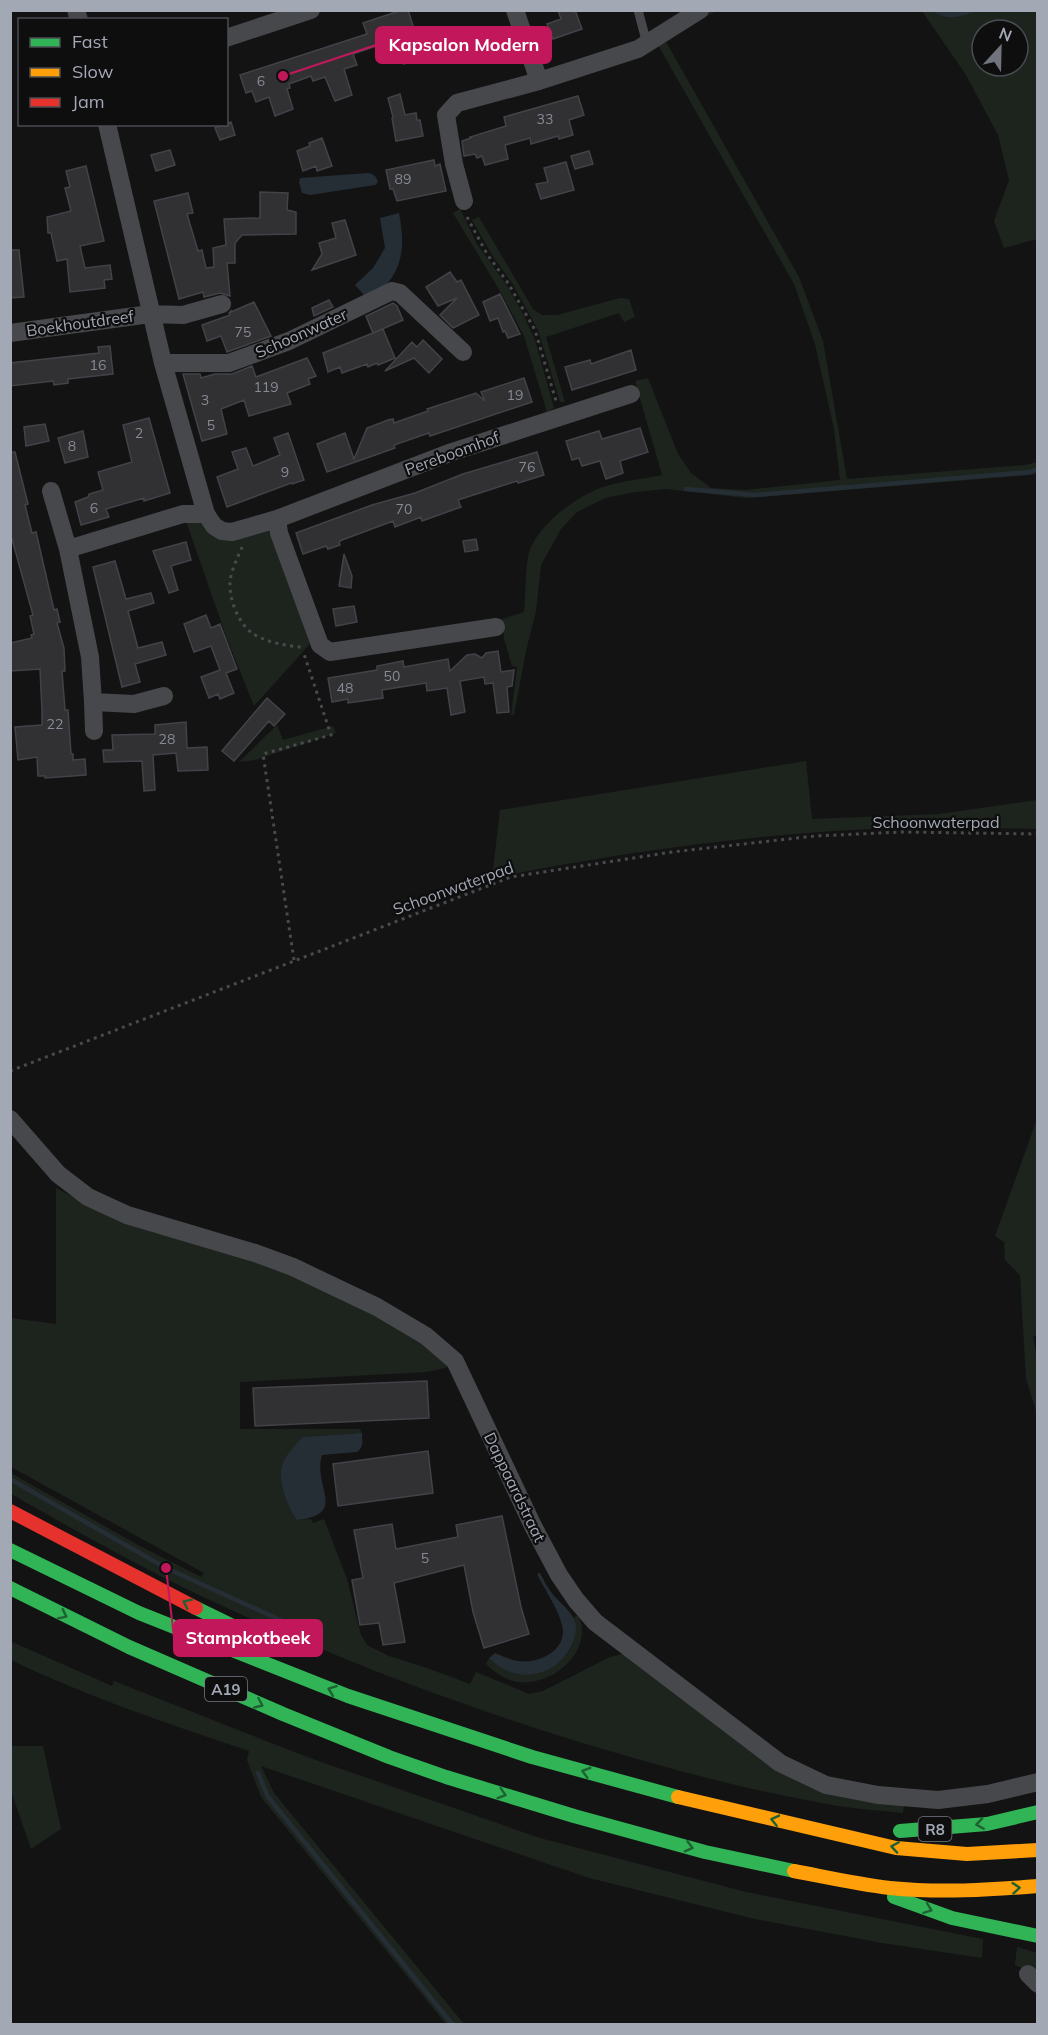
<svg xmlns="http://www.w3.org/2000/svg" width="1048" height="2035" font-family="Mulish,sans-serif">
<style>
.green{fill:#1d241e;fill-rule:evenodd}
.water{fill:#262e35}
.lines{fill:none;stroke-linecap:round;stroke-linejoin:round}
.stream{stroke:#262e35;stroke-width:4.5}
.building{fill:#313133;stroke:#424348;stroke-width:1.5}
.path{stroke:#494a4e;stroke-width:3;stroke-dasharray:3 4.5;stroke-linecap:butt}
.lane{stroke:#47484c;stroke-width:9}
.street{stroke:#47484c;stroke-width:18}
.fast{stroke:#30b455;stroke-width:14}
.slow{stroke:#ff9f0a;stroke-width:14}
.jam{stroke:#e5322d;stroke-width:14}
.oneway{stroke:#1f6132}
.labels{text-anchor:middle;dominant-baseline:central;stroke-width:4.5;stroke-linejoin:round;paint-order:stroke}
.number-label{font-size:14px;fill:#868a94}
.shield{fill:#0e0e0f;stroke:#767a83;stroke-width:1.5}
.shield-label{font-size:15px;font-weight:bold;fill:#a3a8b5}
.street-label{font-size:16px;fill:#a3a8b5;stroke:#0e0e0f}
.leader{fill:none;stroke:#c2185b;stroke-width:2}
.callout-dot{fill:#c2185b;stroke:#0e0e0f;stroke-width:2}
.callout{fill:#c2185b;stroke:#c2185b;stroke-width:2}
.callout-label{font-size:18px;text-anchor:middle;font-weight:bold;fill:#fff}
</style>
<rect width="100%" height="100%" fill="#131314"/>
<path class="green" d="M706,11H716L665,40L799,277L823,341L847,479L1025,465L1037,462V473L1031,475L746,498L666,489L635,492L605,498L577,512L561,529L541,565L536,611L526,651L514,715H511L517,667L512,666L504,639L502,619L524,612C526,594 525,575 528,557C534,527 575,497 603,487C620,481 644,479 662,475L635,381L648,378L678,454L691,473L711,488L746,490L840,480L834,429L815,344L794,284L658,45Z
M922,11H1037V239L1004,248L994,221L1009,180L998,135L966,75ZM982,30H1018V66H982Z
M460,209L477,244L508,287L522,312L535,340L554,408L547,412L524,336L500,291L453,213Z
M479,217L533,309L542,315H557L620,298L629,299L635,317L624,322L619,313L546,337L565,402H560L538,330L512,283L494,258L472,220Z
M186,521H198L215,534L264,528L270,531L310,644L254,706L226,636Z
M277,725L283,740L333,726L336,733L255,760L239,762Z
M806,761L812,819L939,814L1037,800V829C989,828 941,826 892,828C758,833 624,852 492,878L500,810Z
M1037,1119L1038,1335L1033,1336L1038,1365L1037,1414L1026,1379L1020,1275L1005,1260L1004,1242L995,1236Z
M56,1188L94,1208L260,1261L337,1293L428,1346L449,1367L427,1372L240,1382V1429H360L362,1433L302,1437C297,1444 284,1457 282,1465C277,1480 288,1508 297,1520L311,1519L313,1523L324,1519L347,1579L361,1635L367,1645L389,1656L424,1667L470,1684L476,1672L529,1694L543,1691L610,1657L622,1654L630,1656L777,1768L904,1806L903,1813C878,1810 852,1809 827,1804C742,1789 658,1766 576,1741C447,1701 322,1653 201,1596C136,1565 73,1529 11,1494V1473L138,1545L201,1577L204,1573L11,1467V1318L56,1324Z
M578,1615C579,1619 582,1624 582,1628C584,1660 548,1686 518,1682C507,1681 494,1672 486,1664L489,1658C521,1693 586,1666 573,1618Z
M10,1641L112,1686L114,1681L307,1757L540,1838L746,1892L983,1939L982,1958L882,1943L755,1919L589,1878L261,1766L274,1793L464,2024H446L261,1797L247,1760L249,1751C168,1724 88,1697 11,1660Z
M11,1746H43L61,1829L31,1849L11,1791Z
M1017,1947L1037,1953V1975L1015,1965Z"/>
<path class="water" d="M933,11H977C961,16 948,22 933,11Z
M368,173C374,174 376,176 378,182L375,185L310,195L302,193L299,182L300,178Z
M399,213C404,239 405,264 386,285C382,290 372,294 366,297L355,285L373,268L385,248L380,218Z
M362,1433C362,1441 364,1447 357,1452L322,1455C312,1486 349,1514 297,1520C288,1508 277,1481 282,1465C285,1455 296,1445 302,1437Z
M540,1573C543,1578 545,1584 549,1589C556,1601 575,1612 576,1626C576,1637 572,1647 565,1656C546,1680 510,1681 489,1658L495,1653C503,1656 510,1660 518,1661C536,1664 564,1653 563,1630C561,1613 545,1590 537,1574Z"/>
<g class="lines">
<path class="stream" d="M686,489L755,495L1030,472L1038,469
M10,1479L166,1568L287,1623
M258,1773L268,1797L452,2024"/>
</g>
<path class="building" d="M402,10H408L423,57L404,64L401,55L390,58L385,43L353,54L357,65L344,69L352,95L335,101L325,77L313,81L311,76L289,84L290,88L287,89L293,109L275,116L269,97L256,102L252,91L246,93L240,75L367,34L363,23Z
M558,10H575L582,29L553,39L547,24L561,19Z
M400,94L405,115L416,113L417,120H420L423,136L396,141L392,118L393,117L388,98Z
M578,96L584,115L569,120L573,135L559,139L558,136L531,144L530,138L505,145L508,159L485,165L482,156L477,158L475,154L464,156L462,141L471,138L470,137L506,126L504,117Z
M231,122L235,135L220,140L215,128Z
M322,138L332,166L317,171L316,166L303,171L297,151L310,146L309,143Z
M170,150L175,165L156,171L151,155Z
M589,151L593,164L575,169L571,156Z
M434,160L435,166L440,164L446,191L397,201L393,189H390L386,170Z
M566,162L574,190L541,199L536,184L548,182L544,168Z
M86,166L104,241L80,246L85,268L110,265L112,279L104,280L105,288L70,292L67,259L57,261L51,233H48L47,217L71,211L65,188L70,187L66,171Z
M260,192L288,193L287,210L296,212V234L242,235L235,243V263H227L230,296L220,293L204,297L203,292L179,299L154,201L188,193L193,213L187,214L198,251L202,250L206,268L214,267L213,248L226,245L224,219L260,218Z
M345,220L356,255L312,270L322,254L319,243L336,238L332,223Z
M10,250H19L24,297L10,298Z
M450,272L457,282L461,280L479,315L453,328L440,315L457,298L438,306L426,287Z
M500,294L520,334L508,338L505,331L503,332L498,318L490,321L483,302Z
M329,300L333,307L314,316L312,308Z
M254,302L271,336L227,352L221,336L207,341L202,325L230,315L229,313L231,311V312Z
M393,303L397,306L403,320L373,333L366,316Z
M383,329L395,358L378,365L377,363L368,367L367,364L342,373L340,367L328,372L323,353Z
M423,340L442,359L429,373L414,358L385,371L412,342L417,347Z
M110,346L113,374L68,379V383L54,385L53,381L10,386V363L99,353L98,347Z
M631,350L636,370L572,390L565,367L590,360L591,364Z
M307,358L316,376L308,379L310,384L287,393L291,404L249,416L244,400L221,409L227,434L202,441L183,374H200L201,378L215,374H232L252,366L256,377Z
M524,378L532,402L430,436L429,433L420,436L394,445L395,448L327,472L317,444L345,433L354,459L367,428L388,420L393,419L394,423L428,411L427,409L476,393L485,401L481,392Z
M149,418L170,493L144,501V498L106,509L109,517L81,525L75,502L88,497L89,494L103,490L98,472L132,462L123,425Z
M45,424L49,441L26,446L24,427Z
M640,428L648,452L620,461L623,473L606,479L600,461L582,466L579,458L572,460L566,441L599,431L602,439Z
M83,431L88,457L65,463L58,438Z
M288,433L304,480L292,484L291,483L227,507L217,477L238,469L232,452L246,448L253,466L280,455L274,438Z
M10,452H15L28,504L25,505L32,533L36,532L54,610L57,609L60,622L57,623L64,648L65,671H62L65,710H68L71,754H73V760L85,759L86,775L45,778V776H38L37,757L18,760L15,727L42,725V711L40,669L10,671V643L32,638L31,635L34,634L30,616L33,615L10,532Z
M537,452L544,475L518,483L517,481L458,500L461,507L422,521L421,517L395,527L393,521L342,540L339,542L340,545L328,549L326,546L303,554L296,533L372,505L415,493L463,474Z
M476,539L478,550L465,552L463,541Z
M186,542L191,560L171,566L178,590L169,593L153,551Z
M344,554L352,576L351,588L339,586Z
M115,561L126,599L151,593L154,603L128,611L138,648L162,642L166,655L135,664L140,682L122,687L93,567Z
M354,606L357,622L336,626L333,609Z
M206,615L211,628L220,624L237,669L226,673L234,693L220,699L218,694L209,698L201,677L220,670L211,646L194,652L184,624Z
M498,651L501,672L514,670L512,686L507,687L509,712L497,713L493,683L485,684L484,677L460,681L465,712L451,715L447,688L427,691L426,683L382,690L383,698L348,703V699L332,702L328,678L377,670V666L403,661L404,667L448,659L450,671L467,655L475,654L482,658L486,653Z
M267,698L285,714L274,726L269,721L234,761L222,751Z
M186,722L187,748L207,747L208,770L178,771L176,753L153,755L155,790L144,791L142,761L104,762L103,750H113L112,735L155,734V725Z
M427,1381L429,1418L255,1426L253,1388Z
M428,1451L433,1493L338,1506L333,1464Z
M502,1516L521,1607L529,1634L484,1648L473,1612L464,1565L394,1583L405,1642L383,1645L379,1623L360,1625L352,1580L363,1578L354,1530L392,1524L396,1549L458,1537L456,1525Z"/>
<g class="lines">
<path class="path" d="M467,217L487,254L508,283L535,330L556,401
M242,547C238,557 231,570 230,582C229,599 238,623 252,633C265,642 286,646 302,647
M294,960L263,754L331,735L303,651
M10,1071L511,877L672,852L815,836L902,832L1038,834"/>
<path class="lane" d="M638,10L647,44"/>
<path class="street" d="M76,10L79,20
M226,38L311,10
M539,81L638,49L700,10
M107,124L163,363L206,514L214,526L222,531L232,532L277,519L452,452L631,394
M464,201L454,164L446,115L457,103L539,81L515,10
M10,333L150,314L183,315L222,304
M163,363H229L289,341L392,291L400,293L463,352
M51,491L68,549
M277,519L279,533L320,645L330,652L496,627
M164,696L134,704L93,702L90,657L68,549L183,514H206
M93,702L94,731
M10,1119L58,1174L88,1197L127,1215L255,1253L293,1267L377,1307L426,1336L455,1361L533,1526L559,1575L576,1600L595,1622L780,1763L826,1785L878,1795L938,1800L988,1794L1038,1782
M1028,1974L1038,1984"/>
<path class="fast" d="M10,1550L139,1613L348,1696L532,1757L678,1797
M10,1588L129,1647L283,1714L389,1757L446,1777L574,1816L705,1852L794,1871
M196,1608L270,1644
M900,1831L987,1824L1038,1812
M894,1897L952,1918L1038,1936"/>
<path class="slow" d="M678,1797L896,1848L967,1854L1038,1850
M794,1871C826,1877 857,1884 890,1888C939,1893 989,1890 1038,1886"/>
<path class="jam" d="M10,1511L196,1608"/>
</g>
<defs><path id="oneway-chevron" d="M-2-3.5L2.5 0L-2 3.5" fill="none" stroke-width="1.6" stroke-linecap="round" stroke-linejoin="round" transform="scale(1.5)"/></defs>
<g class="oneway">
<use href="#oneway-chevron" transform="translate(187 1603) rotate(-154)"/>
<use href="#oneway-chevron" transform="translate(63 1615) rotate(26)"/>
<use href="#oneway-chevron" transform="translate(332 1690) rotate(-159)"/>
<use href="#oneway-chevron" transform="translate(259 1704) rotate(24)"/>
<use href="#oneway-chevron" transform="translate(586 1772) rotate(-164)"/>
<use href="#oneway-chevron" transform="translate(502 1794) rotate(17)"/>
<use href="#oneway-chevron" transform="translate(775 1820) rotate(-167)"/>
<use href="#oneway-chevron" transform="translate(980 1824) rotate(171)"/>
<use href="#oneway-chevron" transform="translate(689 1847) rotate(15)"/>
<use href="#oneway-chevron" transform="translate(895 1847) rotate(-171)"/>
<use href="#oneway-chevron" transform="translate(1016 1888) rotate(-5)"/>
<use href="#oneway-chevron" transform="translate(928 1909) rotate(20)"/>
</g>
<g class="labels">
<g class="number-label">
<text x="261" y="81">6</text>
<text x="545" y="119">33</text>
<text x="403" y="179">89</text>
<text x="243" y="332">75</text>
<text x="98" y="365">16</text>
<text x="266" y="387">119</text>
<text x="515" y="395">19</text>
<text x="205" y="400">3</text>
<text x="211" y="425">5</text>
<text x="139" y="433">2</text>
<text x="72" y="446">8</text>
<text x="527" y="467">76</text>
<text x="285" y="472">9</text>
<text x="94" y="508">6</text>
<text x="404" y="509">70</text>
<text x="392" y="676">50</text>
<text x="345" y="688">48</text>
<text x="55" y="724">22</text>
<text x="167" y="739">28</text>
<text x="425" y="1558">5</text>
</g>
<g class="shield">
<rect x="205" y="1677" width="42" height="24" rx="4.5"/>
<rect x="918.5" y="1817" width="33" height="24" rx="4.5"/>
</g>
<g class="shield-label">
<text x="226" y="1689">A19</text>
<text x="935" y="1829">R8</text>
</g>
<g class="street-label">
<text transform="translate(80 323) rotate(-8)">Boekhoutdreef</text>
<text transform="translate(301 333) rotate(-24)">Schoonwater</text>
<text transform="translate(452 453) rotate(-20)">Pereboomhof</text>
<text x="936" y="822">Schoonwaterpad</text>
<text transform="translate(453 888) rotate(-20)">Schoonwaterpad</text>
<text transform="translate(515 1487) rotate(64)">Dappaardstraat</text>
</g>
</g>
<path class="leader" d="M283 76L376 45M166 1568L174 1638"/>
<g class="callout-dot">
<circle cx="283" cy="76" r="6"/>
<circle cx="166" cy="1568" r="6"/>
</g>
<g class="callout">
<rect x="376" y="27" width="175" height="36" rx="6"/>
<rect x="174" y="1620" width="148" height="36" rx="6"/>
</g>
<g class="callout-label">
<text x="464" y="51">Kapsalon Modern</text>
<text x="248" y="1644">Stampkotbeek</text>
</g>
<rect width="1048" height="2035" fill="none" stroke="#a3a8b5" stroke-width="24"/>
<rect x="18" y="18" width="210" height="108" fill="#0e0e0f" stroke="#4a4c51" stroke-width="1.5"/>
<rect x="30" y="38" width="30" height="9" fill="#30b455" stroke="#4a4c51" stroke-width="1.5"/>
<text x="72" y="48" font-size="18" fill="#a3a8b5">Fast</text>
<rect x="30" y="68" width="30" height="9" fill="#ff9f0a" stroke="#4a4c51" stroke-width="1.5"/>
<text x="72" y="78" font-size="18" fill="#a3a8b5">Slow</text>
<rect x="30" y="98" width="30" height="9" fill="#e5322d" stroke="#4a4c51" stroke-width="1.5"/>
<text x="72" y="108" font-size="18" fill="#a3a8b5">Jam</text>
<g transform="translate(1000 48) rotate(22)"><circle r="28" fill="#0e0e0f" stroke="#4a4c51" stroke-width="1.5"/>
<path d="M0-4.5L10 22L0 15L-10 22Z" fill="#71747d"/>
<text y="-9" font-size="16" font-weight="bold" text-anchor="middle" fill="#a3a8b5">N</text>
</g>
</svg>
